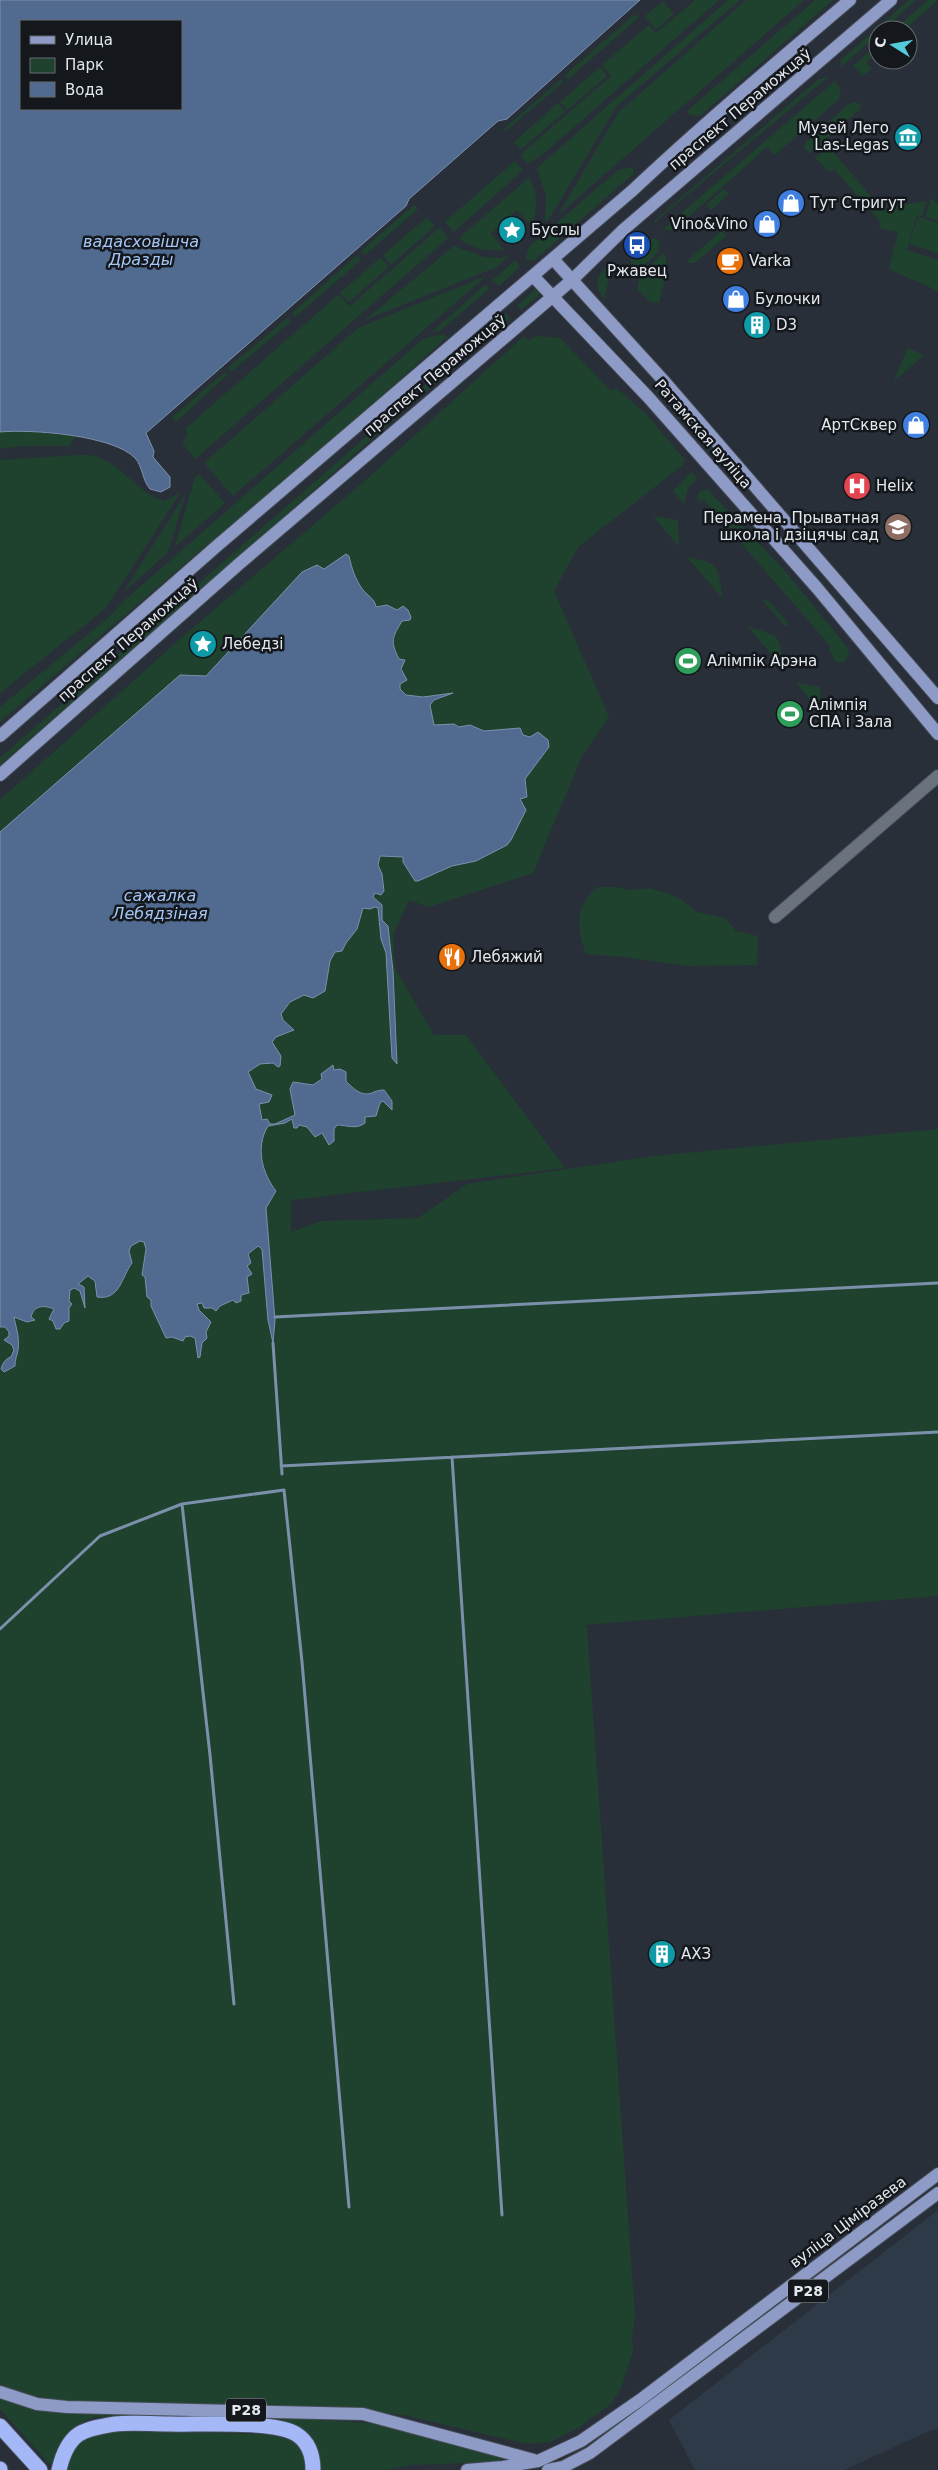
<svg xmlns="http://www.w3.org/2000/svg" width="938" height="2470" font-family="'DejaVu Sans',sans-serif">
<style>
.built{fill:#2f3a48}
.green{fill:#1f422e}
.water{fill:#506a90;stroke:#7c90ac;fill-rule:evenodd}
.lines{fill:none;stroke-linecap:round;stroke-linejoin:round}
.stream{stroke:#7c90ac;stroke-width:3}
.minor-casing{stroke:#474d56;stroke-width:14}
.major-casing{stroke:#474d56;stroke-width:14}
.highway-casing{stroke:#474d56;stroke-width:17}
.minor{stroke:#6a727e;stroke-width:12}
.major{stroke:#8d9bc6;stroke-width:12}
.highway{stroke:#a4b7f6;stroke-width:15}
.labels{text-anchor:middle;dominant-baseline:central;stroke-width:5;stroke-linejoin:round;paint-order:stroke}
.shield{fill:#14171b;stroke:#a5a9af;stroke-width:1}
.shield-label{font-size:14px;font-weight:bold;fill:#e3e8ee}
.street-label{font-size:15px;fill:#e3e8ee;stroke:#14171b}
.poi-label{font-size:15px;fill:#e3e8ee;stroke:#14171b;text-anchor:start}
.water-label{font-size:16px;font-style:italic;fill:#a4c6f7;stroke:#14171b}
</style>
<rect width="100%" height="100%" fill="#282f39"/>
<path class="built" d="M938,2210V2429L931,2430L844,2470H695L669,2420Z"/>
<path class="green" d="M695,0H719L549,149L528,164L521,156L523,152L611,76L602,65L649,25L656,33Z
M728,0H740L616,107L548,221L545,219L546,197L537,168Z
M746,0H804L558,215L618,113Z
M815,0H833L700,116L689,115L688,110L695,104Z
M909,0H916L883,30H878V34L840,68L841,60Z
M928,0H938L904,30H894Z
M663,1L674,14L656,30L645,16Z
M635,14L638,18L568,79L565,75Z
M878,44V52L866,63L872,69L863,76L853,66Z
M600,67L607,76L567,110L560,102Z
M828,77L654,223V221L819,79Z
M561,79L563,82L506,131L504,129Z
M835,81C841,88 843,92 837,101L775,155L767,147L674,230H662Z
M855,102L860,104V109L810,153L804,148L806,142L849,104Z
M558,103L565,112L521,149L514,142Z
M828,146L881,208L927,201L922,216L917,215L907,250L938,260V291L889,269L898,232L879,228L880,221L834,169L830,172L815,158Z
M515,161L523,170L454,232L445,222Z
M634,167L633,174L535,260L529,261L526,258L528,248L618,170Z
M529,178C539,195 537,208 532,227L517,210L491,233L504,250C486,251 473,250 459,238Z
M724,189L729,194L711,210L706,205Z
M931,198L938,205V220L925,217Z
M414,205L418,209L365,255L361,251Z
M427,217L435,226L391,265L383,255Z
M918,217L938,223V253L909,244Z
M440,227L448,238L195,459L182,443L188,435L185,429L338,295L350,306Z
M722,230L726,236L695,263H689L687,261Z
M656,238L660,243L658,253L636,272H631V256L648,240Z
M454,246L484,257L500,258L509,255L497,267L365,320Z
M662,254H665L667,267L644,271Z
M357,255L361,260L295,317L292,313Z
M381,257L389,267L349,302L340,293Z
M516,260L520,267L499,286L492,280Z
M607,266L610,273L604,299C594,287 595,276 607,266Z
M666,274L659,303L650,302L637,289L640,276Z
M486,276L233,496L204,463L358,328Z
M486,284L489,289L441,330L431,333Z
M535,289L541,291L540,294L521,310L517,306Z
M506,314L510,318L0,765V758Z
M288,317L291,321L231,372L228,368Z
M443,334L447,337L385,393L0,722V707L110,616L125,600L423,339Z
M524,336L528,341L536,336L560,338L611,391L616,388L647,415L685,460L683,465L578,547L554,591L609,717L582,756L533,873L429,907L409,900L393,935L395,968L434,1035H466L565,1168L291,1200V1232L322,1221L418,1218L467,1184L654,1156L938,1129V1596L584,1625L587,1628L635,2317L632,2336L633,2351L621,2388L611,2404L578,2428L550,2442L527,2444L404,2415L360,2410L68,2402L36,2398L0,2385V800L187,633L368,478Z
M908,348L924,355L893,382Z
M225,372L227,375L176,422L172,417Z
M24,431L76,436L69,446H20L0,449V432Z
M79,455C85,455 92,455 98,457C123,466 138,493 164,501L180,493L106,608L0,693V460Z
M691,472L696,476L697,479L688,488L684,504L673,491Z
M199,474L225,503L175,547L195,477Z
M707,489L785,571L848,648L849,654L844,662H836L829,649L831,647L703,499L699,502L697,499L699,492Z
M186,493L168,552L123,593Z
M653,516L678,520L679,547Z
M687,557C722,564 717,565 723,599Z
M762,600L770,602L789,624L785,626Z
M748,627C780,636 780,633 783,668Z
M796,683L820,687L821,713Z
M598,887H614L631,890L648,888L666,893L681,899L697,912L725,918L736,931L758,936L757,965L686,966L625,957L586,954C576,929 575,905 598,887Z
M0,2398L35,2408L68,2414L286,2418L368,2423L393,2427L502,2456L499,2462L412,2465L384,2470H320C321,2433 308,2431 276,2420L96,2417C72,2424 54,2441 53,2468L0,2409Z
M115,2430L288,2435L304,2450L309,2470H65C77,2437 82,2437 115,2430Z"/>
<path class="water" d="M0,0H640L507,119L498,121L409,199L406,206L146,433L154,451L153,457L170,477V487L161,492L150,489C142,480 143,467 135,458C113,435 30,429 0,432ZM21,21H181V109H21Z
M346,554L349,556C352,569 355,579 363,590C368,596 375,599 376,607L387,605L397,610L403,606L408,610L411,617L410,620L402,621C392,638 390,641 399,659L405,660L401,669L407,680L400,684V689L406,695L423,697L453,693L434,700L430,705L434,725L454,724L459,727L470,725L484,731L520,728L523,735L530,737L538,732L548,740L549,747L525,779L527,797L520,799L526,810L511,840L507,845L476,861L452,866L418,881H415L403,862V857L380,856L378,865L382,874L384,891L381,895L375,893L373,897L382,905V920L388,926L393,971L397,1064L392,1058L386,953L381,939L378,908L375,907L370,909L363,908L357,929L346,943L342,951L335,952L330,961L325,991L313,998L304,995L290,1002L281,1014L283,1020L294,1030L276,1037L272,1042L281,1056L280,1066L278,1067L273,1063L260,1064L248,1072L256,1089L272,1095L269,1102L259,1104L262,1120L267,1119L270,1124H275L295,1115L290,1089L293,1082L313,1085L322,1079L321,1074L333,1065L334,1070L340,1069L346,1072V1081C353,1088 361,1097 372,1093C376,1091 379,1090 384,1090L392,1101V1110L383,1101L380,1103L376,1116L365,1117V1123C356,1130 347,1125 337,1125L334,1129V1141L329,1145L322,1133L315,1137L307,1127L299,1125L297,1128H294L292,1119L285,1123L268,1126C255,1147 262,1173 276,1191L266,1208L275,1320L273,1343L268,1320L262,1249L258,1246L248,1254L251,1263L247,1266L252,1274L247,1277L249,1293L241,1295V1301L236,1303L233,1300L220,1306L216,1311L212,1308H204L202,1303L197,1304L199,1310L211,1322L206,1332L207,1338L202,1343L200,1357L198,1358L195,1338L190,1336L185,1337L183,1341L172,1337L166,1338L151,1306V1300L147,1297L145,1277L142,1275L146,1249L144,1242L140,1241L131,1246L129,1251L132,1263C122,1276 120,1301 97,1297L95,1281L88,1276L78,1284L84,1287L85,1308L80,1291L74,1288L70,1290L69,1301L72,1304L69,1308V1321L64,1323L60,1329H56L53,1321L49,1319L54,1309C44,1305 34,1305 31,1317L35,1320L27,1322L14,1317C16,1328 20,1338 18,1350C17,1356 15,1359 15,1366L4,1372L1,1369C3,1363 5,1359 11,1357L14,1350L12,1345L4,1340L9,1336V1332L5,1327H0V832L180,675L206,676L302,572L317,565L324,569Z"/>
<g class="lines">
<path class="stream" d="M275,1317L938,1283
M273,1343L282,1474
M452,1457L502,2215
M281,1466L938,1432
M182,1504L210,1755L234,2004
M0,1629L100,1536L182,1504L284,1490L302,1662L349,2207"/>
<g class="minor-casing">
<path id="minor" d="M775,917L938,776"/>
</g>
<g class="major-casing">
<path id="major" d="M553,259L663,380L938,698
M533,276L649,398L817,588L938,734
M0,736L218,545L633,190C703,124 777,62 850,0
M0,775L239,564L572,280L623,230L891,0
M0,2392L37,2404L67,2407L363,2414L534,2460
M467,2470L503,2467L538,2461L581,2441L640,2400L938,2174
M548,2470L563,2467L590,2453L938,2193"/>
</g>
<g class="highway-casing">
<path id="highway" d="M0,2426L40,2470
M0,2469V2470
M59,2470C62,2457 67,2442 79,2434C89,2428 103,2426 115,2424C132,2422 151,2424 168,2424C197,2425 274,2420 296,2434C309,2442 313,2456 313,2470"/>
</g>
<use href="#minor" class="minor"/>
<use href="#major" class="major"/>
<use href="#highway" class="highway"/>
</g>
<defs>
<g id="museum-disc" transform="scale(1.4375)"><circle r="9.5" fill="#0f9aa8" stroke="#14171b"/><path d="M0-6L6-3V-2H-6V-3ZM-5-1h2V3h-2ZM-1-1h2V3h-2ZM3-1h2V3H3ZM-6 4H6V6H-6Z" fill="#fff"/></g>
<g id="shop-disc" transform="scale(1.4375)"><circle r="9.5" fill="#3f7fe0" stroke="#14171b"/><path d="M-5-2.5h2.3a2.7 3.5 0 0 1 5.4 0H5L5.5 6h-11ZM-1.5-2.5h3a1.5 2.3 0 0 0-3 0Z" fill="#fff"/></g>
<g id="sight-disc" transform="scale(1.4375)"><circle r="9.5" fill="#0f9aa8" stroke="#14171b"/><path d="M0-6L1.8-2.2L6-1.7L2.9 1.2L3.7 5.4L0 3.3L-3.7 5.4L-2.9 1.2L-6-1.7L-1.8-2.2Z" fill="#fff"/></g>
<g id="bus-disc" transform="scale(1.4375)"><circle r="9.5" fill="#1a4fb4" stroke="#14171b"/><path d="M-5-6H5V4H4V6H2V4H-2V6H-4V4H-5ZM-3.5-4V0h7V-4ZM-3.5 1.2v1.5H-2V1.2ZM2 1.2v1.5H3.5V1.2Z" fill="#fff"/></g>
<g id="cafe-disc" transform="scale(1.4375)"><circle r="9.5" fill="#e8710a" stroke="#14171b"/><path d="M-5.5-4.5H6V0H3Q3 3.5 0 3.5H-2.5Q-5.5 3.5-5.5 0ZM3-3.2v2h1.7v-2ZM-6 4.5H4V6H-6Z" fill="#fff"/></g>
<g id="building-disc" transform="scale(1.4375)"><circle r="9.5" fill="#0f9aa8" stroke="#14171b"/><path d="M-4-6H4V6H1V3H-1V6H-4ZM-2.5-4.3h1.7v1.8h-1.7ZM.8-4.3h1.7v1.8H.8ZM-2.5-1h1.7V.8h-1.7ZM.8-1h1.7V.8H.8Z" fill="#fff"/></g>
<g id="hospital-disc" transform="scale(1.4375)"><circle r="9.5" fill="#e0444e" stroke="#14171b"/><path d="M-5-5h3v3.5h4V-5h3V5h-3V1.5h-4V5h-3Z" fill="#fff"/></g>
<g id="school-disc" transform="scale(1.4375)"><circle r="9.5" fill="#8d6e63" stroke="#14171b"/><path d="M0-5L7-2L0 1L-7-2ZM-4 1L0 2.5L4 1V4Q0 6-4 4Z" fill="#fff"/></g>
<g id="stadium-disc" transform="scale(1.4375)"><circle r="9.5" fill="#2e9e5b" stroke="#14171b"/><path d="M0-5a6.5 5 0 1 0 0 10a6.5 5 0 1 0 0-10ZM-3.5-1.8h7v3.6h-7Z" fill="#fff"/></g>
<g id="restaurant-disc" transform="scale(1.4375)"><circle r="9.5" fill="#e8710a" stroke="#14171b"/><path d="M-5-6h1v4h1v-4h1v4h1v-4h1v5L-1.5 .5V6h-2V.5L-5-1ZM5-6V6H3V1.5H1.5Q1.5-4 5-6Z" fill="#fff"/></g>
</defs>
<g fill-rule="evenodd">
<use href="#museum-disc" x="908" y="137"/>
<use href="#shop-disc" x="791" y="203"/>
<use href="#shop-disc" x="767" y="224"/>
<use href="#sight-disc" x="512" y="230"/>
<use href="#bus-disc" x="637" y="245"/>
<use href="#cafe-disc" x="730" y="261"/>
<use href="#shop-disc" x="736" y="299"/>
<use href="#building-disc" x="757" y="325"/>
<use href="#shop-disc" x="916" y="425"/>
<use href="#hospital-disc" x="857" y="486"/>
<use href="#school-disc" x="898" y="527"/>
<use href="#sight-disc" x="203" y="644"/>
<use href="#stadium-disc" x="688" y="661"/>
<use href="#stadium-disc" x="790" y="714"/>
<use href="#restaurant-disc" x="452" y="957"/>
<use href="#building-disc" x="662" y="1954"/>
</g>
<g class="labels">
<g class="shield">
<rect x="788" y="2279.5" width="40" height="23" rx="4"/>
<rect x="226" y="2398.5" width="40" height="23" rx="4"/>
</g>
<g class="shield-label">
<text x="808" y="2291">Р28</text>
<text x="246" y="2410">Р28</text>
</g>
<g class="street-label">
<text transform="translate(740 109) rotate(-40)">праспект Пераможцаў</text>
<text transform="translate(435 375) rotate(-40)">праспект Пераможцаў</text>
<text transform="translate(703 434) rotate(49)">Ратамская вуліца</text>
<text transform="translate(128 640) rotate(-41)">праспект Пераможцаў</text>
<text transform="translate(848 2222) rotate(-37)">вуліца Ціміразева</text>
</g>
<g class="poi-label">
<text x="889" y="128" text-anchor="end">Музей Лего<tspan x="889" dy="17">Las-Legas</tspan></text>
<text x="810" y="203">Тут Стригут</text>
<text x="748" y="224" text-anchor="end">Vino&amp;Vino</text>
<text x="531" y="230">Буслы</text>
<text x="749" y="261">Varka</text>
<text x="637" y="271" text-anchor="middle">Ржавец</text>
<text x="755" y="299">Булочки</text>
<text x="776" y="325">D3</text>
<text x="897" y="425" text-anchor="end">АртСквер</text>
<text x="876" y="486">Helix</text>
<text x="879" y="518" text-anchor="end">Перамена. Прыватная<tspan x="879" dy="17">школа і дзіцячы сад</tspan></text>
<text x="222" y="644">Лебедзі</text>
<text x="707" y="661">Алімпік Арэна</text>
<text x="809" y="705">Алімпія<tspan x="809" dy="17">СПА і Зала</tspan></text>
<text x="471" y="957">Лебяжий</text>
<text x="681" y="1954">АХЗ</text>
</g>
<g class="water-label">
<text x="141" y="241">вадасховішча<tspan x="141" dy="18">Дразды</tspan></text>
<text x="160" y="895">сажалка<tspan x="160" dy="18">Лебядзіная</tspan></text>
</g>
</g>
<rect x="20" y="20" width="162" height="90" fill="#14171b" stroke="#676b6f"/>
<rect x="30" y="36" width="25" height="8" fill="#8d9bc6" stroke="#676b6f"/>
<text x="65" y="45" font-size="15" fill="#e3e8ee">Улица</text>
<rect x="30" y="58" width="25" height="15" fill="#1f422e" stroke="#676b6f"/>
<text x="65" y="70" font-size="15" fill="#e3e8ee">Парк</text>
<rect x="30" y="82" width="25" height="15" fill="#506a90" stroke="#676b6f"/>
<text x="65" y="95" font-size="15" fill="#e3e8ee">Вода</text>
<g transform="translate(893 45) rotate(281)"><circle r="24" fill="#14171b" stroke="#676b6f"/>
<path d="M0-4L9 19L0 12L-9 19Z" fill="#53cbdb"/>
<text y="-8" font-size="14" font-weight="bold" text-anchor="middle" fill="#e3e8ee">С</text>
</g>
</svg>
